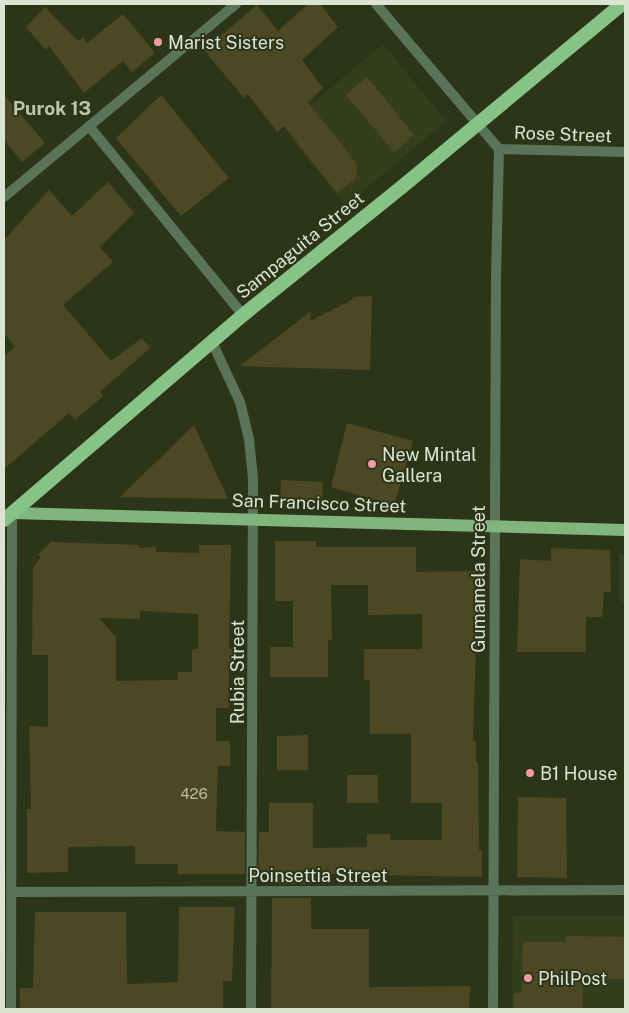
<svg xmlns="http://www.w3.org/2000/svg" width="629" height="1013" font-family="'Public Sans',sans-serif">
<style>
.built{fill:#353e1c}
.building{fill:#4d4824;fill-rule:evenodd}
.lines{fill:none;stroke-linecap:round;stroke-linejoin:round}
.service{stroke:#5a7459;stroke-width:10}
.minor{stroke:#5a7459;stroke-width:10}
.primary{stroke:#80b67e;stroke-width:12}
.trunk{stroke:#87c386;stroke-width:14}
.poi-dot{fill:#f49aa2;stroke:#2d3519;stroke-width:2}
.labels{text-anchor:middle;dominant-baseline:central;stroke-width:4;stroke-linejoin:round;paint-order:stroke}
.number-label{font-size:15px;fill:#b9bca6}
.poi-label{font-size:18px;fill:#dde3d2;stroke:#2d3519;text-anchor:start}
.street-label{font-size:18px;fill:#dde3d2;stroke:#2d3519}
.neighbourhood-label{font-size:19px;font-weight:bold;fill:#bdc8a7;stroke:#2d3519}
</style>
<rect width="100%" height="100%" fill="#2d3519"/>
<path class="built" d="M383,44L446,121L346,205L289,136L314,114L308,107Z
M619,554H625V606L619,600Z
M513,916H625V1009H512Z"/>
<path class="building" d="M308,4H320L338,27L302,60L323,88L308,102L357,164L356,178L337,193L284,126L277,132L248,94L244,98L204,50L257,5L278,31Z
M45,7L78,41L83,37L87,43L123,14L155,53L132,72L123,61L84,93L49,46L46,50L26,27Z
M367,77L414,135L394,152L346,95Z
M4,95L45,143L22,162L4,140Z
M161,95L229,178L181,216L116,138Z
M108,182L134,213L100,247L113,262L63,305L111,361L142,338L150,348L100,392L103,396L75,420L69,413L4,469V356L15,347L4,333V240L49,190L72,216Z
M372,296L370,370L240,366L311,311L310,321L352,300L353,297Z
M347,423L413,441L394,505L331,487Z
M194,425L228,499L120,497Z
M281,480L323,482L322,505L280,503Z
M275,541H316V547H416V572L480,571V645H476L473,741H476V762H478L479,850H482V877L313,874L311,884H272L270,874H258L259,832H269V803H313V848L367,847V834H390V840H442V803H411V734H370V680H364V649H422V614L368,615V585H331L332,640H328V677H270V647H293V601H275Z
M51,542L139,545V548L156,547V552L199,553V545H231L229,649H234L233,671H229V708H216V741H230V766H218L216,831L245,832V874H178V864H135V846L68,847V872L27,873V809H31L29,726L48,727V655H32L33,568L41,557L38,554ZM140,611L198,614V649H192V672H178V680L116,681V637L99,618L140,619Z
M551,548L610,550L611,592H604L602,617H586V652H517L520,559L551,561Z
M308,735V770H277V736Z
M347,775H378V803H347Z
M518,797L566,798L567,878L517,877Z
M272,898H311V929H369V987L470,986L469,1009H271Z
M179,907H235L232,981H223V1009L20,1008V988H33L35,912H126L127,984L178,982Z
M566,936L625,937V979H583V1009H514V993H522L523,942H566Z"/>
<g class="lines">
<path class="service" d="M89,126L243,315"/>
<path class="minor" d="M376,4L499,149
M499,149L625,152
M4,197L236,4
M212,342L240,402L249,439L253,478L251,1009
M11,892L625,890
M11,1009L12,513
M493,1009L496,275L499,149"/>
<path class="primary" d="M12,513L625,530"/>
<path class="trunk" d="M4,520L243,315L403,186L622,4"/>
</g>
<g class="poi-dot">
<circle cx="158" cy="42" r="5"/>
<circle cx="372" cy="464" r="5"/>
<circle cx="530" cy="773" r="5"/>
<circle cx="528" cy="978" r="5"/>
</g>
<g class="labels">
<g class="number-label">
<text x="194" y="793">426</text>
</g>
<g class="poi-label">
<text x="168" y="42">Marist Sisters</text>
<text x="382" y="454">New Mintal<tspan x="382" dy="21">Gallera</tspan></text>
<text x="540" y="773">B1 House</text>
<text x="538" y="978">PhilPost</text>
</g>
<g class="street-label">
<text transform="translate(563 134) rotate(2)">Rose Street</text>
<text transform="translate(300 245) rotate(-39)">Sampaguita Street</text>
<text transform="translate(319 503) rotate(2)">San Francisco Street</text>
<text transform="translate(478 579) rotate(-90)">Gumamela Street</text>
<text transform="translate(237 672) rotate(-90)">Rubia Street</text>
<text x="318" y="875">Poinsettia Street</text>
</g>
<g class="neighbourhood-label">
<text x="52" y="108">Purok 13</text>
</g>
</g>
<rect width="629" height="1013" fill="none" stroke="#dde3d2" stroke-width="10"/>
</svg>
